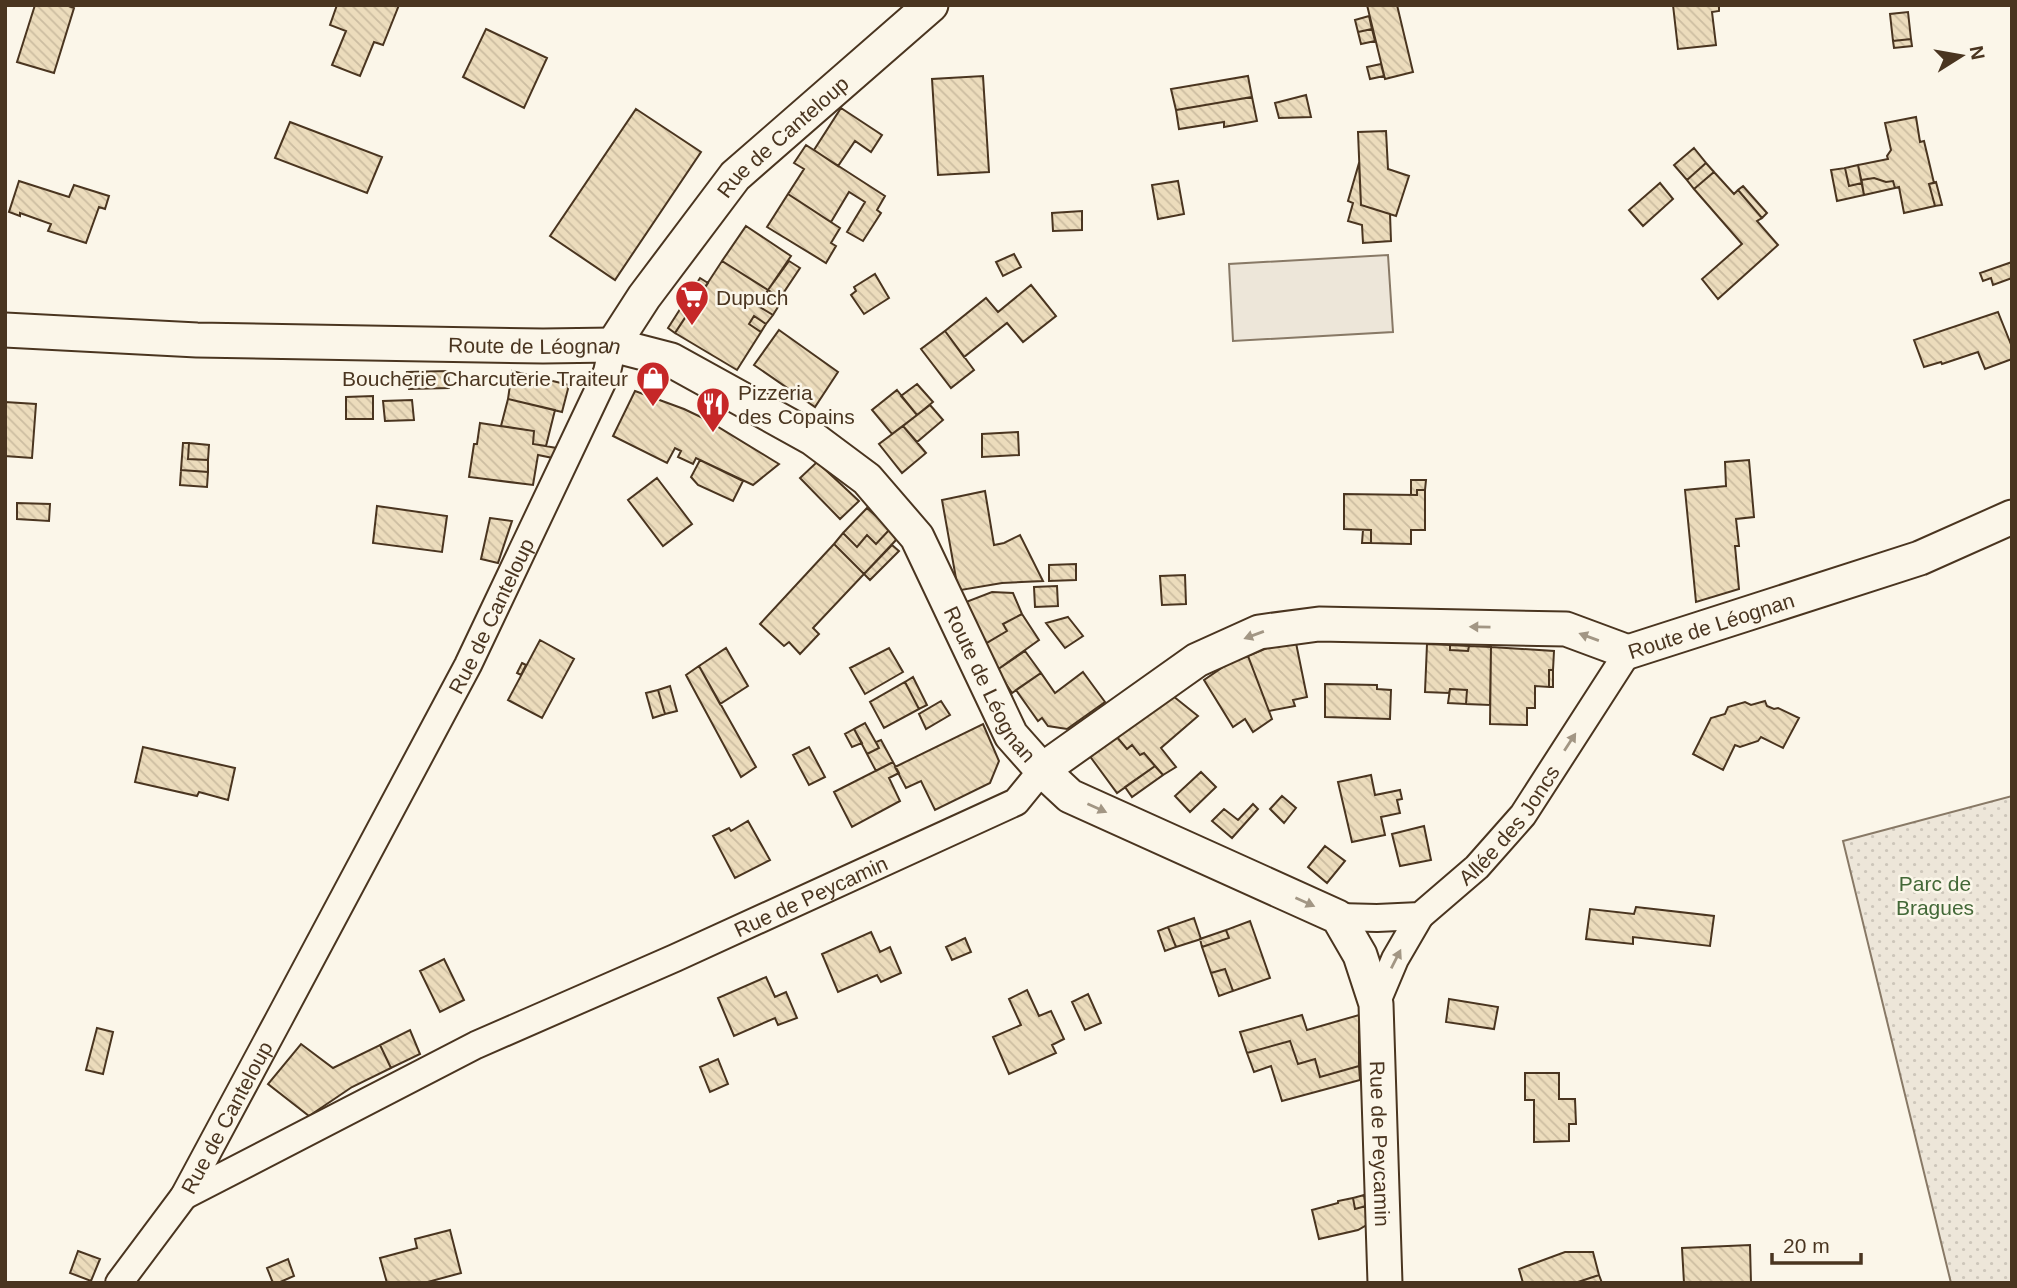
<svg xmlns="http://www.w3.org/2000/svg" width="2017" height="1288" font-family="Helvetica,sans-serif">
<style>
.green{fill:url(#green-dots);stroke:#887966;stroke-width:2}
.pitch{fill:#ede6d9;stroke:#887966;stroke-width:2}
.building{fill:url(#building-back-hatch);stroke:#4a3520;stroke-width:2}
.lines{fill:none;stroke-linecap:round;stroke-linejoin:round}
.minor-casing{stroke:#4a3520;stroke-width:30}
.tertiary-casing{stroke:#4a3520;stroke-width:37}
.minor{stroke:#fbf6e9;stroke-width:26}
.tertiary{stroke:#fbf6e9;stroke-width:33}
.oneway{fill:#a29684}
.labels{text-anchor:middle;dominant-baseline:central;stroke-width:5;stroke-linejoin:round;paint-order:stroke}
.street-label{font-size:21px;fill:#4a3520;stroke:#fbf6e9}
.poi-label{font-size:21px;fill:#4a3520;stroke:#fbf6e9;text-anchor:start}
.park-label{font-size:21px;fill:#436837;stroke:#fbf6e9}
</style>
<defs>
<pattern id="green-dots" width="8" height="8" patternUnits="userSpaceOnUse" patternTransform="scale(1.75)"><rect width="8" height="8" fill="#ede6d9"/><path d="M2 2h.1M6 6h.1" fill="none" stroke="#cdc6ba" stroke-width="1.8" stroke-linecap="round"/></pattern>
<pattern id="building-back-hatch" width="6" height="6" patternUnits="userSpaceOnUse" patternTransform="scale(1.75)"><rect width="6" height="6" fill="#ecdcbc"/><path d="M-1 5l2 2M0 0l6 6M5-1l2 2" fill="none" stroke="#ccbda1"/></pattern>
</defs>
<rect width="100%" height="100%" fill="#fbf6e9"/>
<path class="green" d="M2012,796V1283H1951L1843,841Z"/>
<path class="pitch" d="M1388,255L1393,332L1233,341L1229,264Z"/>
<path class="building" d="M35,5H66L74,8L54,73L17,62Z
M337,5H399L383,45L374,42L360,76L332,65L346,31L330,25Z
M1367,5H1397L1413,72L1385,79Z
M1673,5H1719V11L1712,12L1716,45L1678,49Z
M1908,12L1911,39L1893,41L1890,14Z
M1369,16L1372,29L1358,32L1355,20Z
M486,29L547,58L524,108L463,77Z
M1372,29L1375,41L1361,44L1358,32Z
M1911,39L1912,46L1894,48L1893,41Z
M1381,64L1384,76L1370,79L1367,67Z
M983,76L989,172L938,175L932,79Z
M1248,76L1252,97L1176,110L1171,89Z
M1306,95L1311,117L1279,118L1275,103Z
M1252,97L1257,121L1224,127V122L1179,129L1176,110Z
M841,108L882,135L871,152L855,141L838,166L814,150Z
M636,109L701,152L615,280L550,236Z
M1916,117L1920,142L1924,141L1934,183L1929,184L1935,206L1904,213L1899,187L1895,188L1893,181L1886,182L1874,178L1861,180L1858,165L1888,159L1887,156L1891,150L1885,123Z
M290,122L382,157L367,193L275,158Z
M1386,131L1388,169L1409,176L1396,216L1361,205L1358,132Z
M806,145L885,196L877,210L881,213L863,241L847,232L865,202L849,192L831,222L788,194L804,169L794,163Z
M1694,148L1706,163L1687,180L1674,165Z
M1359,163L1361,205L1390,214L1391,241L1363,243L1362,225L1348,221L1353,203L1348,201Z
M1706,163L1714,172L1694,189L1687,180Z
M1858,165L1862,183L1849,186L1845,168Z
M1845,168L1849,186L1862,183L1864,195L1837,201L1831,170Z
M1714,172L1734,194L1738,190L1762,218L1757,221L1778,245L1718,299L1702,279L1742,244L1694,189Z
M1874,178L1886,182L1893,181L1895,188L1864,195L1861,180Z
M19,181L69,197L74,185L109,196L105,209L99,207L86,243L48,231L51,224L20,213V216L9,212Z
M1178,181L1184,214L1158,219L1152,185Z
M1936,182L1942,205L1935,206L1929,184Z
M1660,183L1673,199L1643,226L1629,210Z
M1743,186L1767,213L1762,218L1738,190Z
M788,194L840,228L831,243L836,246L826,263L767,227Z
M1082,211V230L1053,231L1052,213Z
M746,226L791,256L768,290L722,261Z
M1014,254L1021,267L1003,276L996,262Z
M722,261L768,290L758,306L773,315L766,324L754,316L749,324L761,332L737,370L675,333Z
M789,261L800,268L780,298L768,290Z
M2012,262V278L1993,285L1991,278L1983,281L1980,273Z
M875,274L889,298L864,314L851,295L856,291L854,287Z
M700,278L708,283L675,333L668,328Z
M1031,285L1056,316L1023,342L1007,323L964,357L945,331L986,298L998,312Z
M768,290L783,299L773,315L758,306Z
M1998,312L2012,347V359L1985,369L1978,352L1942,364L1941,362L1924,367L1914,340Z
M754,316L766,324L761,332L749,324Z
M779,330L838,372L815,407L754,365Z
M945,331L974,370L951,388L921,349Z
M448,371L449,388L409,389L407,372Z
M512,371L569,385L562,412L508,399Z
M917,384L933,402L917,415L901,396Z
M897,390L917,415L892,434L872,410Z
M635,391L684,409L705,419L779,464L753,485L696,458L693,464L678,457L681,451L675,448L667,463L613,436Z
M373,396V419H346V397Z
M508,399L555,410L546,446L533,444L534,431L501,426Z
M412,400L414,420L385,421L383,401Z
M5,402L36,404L32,458L5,456Z
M930,405L943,420L917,442L903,426Z
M480,423L534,431L533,444L557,448L553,458L538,455L533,485L469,477L474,444H477Z
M903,426L926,453L902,473L879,444Z
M1018,432L1019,455L982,457V434Z
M183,443H189L188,459L208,460V472L181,470Z
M189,443L209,445L208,460L188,459Z
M700,460L743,481L733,501L698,485L691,477Z
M1749,460L1754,517L1736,519L1739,546H1735L1739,589L1696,602L1685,490L1726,486L1725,462Z
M817,462L859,501L840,519L800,478Z
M181,470L208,472L207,487L180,485Z
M657,478L692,524L663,546L628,500Z
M1411,480H1426L1425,490H1417V495H1411Z
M1417,490H1425V530H1411V544L1371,543V530L1344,529V494L1417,495Z
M985,491L994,545L1004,543L1020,535L1043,581L1002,583L961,590L957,584L942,500Z
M17,503L50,504L49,521L17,519Z
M377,506L447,516L442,552L373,543Z
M867,508L890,529L876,544L867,535L857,547L843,533Z
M490,518L512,521L498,563L481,559Z
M890,529L896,540L864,574L834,544L843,533L857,547L867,535L876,544Z
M1363,530H1371V543H1362Z
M834,544L864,574L813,628L819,634L800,654L789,642L784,646L760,624Z
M892,545L899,551L870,580L864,574Z
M1076,564V580L1049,581V565Z
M1185,575L1186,604L1162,605L1160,576Z
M1057,586L1058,606L1035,607L1034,587Z
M992,592L1013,593L1022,614L1003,624L1007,631L985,644L966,602Z
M1022,614L1039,640L997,670L985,644L1007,631L1003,624Z
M1068,617L1083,636L1065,648L1046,623Z
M540,640L574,659L542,718L508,700Z
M1296,643L1307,697L1293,700L1295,706L1269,711L1248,656L1267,648Z
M1427,644L1450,645V650L1468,651L1469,646L1491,647L1490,705L1466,704L1467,690L1450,689L1449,693L1425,692Z
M1450,645L1469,646L1468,651L1450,650Z
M1491,647L1554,651L1553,670H1549V687L1535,686V708H1527V725L1490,724Z
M726,648L748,686L720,704L699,666Z
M889,648L903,672L865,694L850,668Z
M1025,651L1041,673L1012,693L997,670Z
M1248,656L1272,719L1253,732L1245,719L1233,727L1204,680L1229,663Z
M522,663L526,665L521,675L517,673Z
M699,666L756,767L741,777L686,675Z
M1549,670H1553V687H1549Z
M1083,672L1105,702L1067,729L1048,726L1042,718L1038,721L1016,690L1041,673L1055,693Z
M913,677L927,705L919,709L905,682Z
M905,682L919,709L884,728L870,702Z
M1325,684L1377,685V689L1391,690L1390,719L1325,717Z
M670,686L677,711L665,714L658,690Z
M1450,689L1467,690L1466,704L1448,703Z
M658,690L665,714L653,718L646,693Z
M1173,696L1198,716L1161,748L1176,767L1163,775L1144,753L1140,755L1132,745L1127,749L1116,736Z
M941,701L950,715L926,729L919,714Z
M1765,701L1767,706L1774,709L1778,708L1799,718L1783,748L1761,737L1758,741L1740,747L1735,745L1723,770L1693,754L1711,718L1725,714L1728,707L1745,702L1751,705Z
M865,723L879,748L867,754L854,729Z
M983,724L999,761L990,783L935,810L921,781L906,788L895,767Z
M854,729L862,743L852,747L845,734Z
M1116,736L1127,749L1132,745L1140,755L1144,753L1155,766L1117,793L1089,755Z
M881,740L893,762L876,771L867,754L879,748L876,742Z
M143,747L235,768L228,800L199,792L197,796L135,782Z
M809,747L825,777L809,785L793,755Z
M893,762L899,773L889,778L900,801L852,827L834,792Z
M1155,766L1163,775L1132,797L1125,787Z
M1201,772L1216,787L1190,812L1175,796Z
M1371,775L1375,795L1400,790L1402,799L1397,800L1400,813L1381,817L1385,835L1352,842L1338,782Z
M1282,796L1296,808L1284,823L1270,809Z
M1253,804L1258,809L1232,838L1212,821L1224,809L1238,820Z
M748,821L770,860L735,878L713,836L729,828L731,831Z
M1424,826L1431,860L1400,866L1392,834Z
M1325,846L1345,861L1327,883L1308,867Z
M1636,907L1714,916L1710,946L1633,937V944L1586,939L1590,909L1634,914Z
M1194,918L1201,939L1176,947L1168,927Z
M1250,921L1270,978L1233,991L1225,969L1211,973L1202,947L1229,938L1226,930Z
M1168,927L1176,947L1165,951L1158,931Z
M1226,930L1229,938L1202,947L1200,939Z
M871,932L880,952L890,947L901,973L881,982L877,975L838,992L822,954Z
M965,938L971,952L952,960L946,947Z
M444,959L464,1000L440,1012L420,971Z
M1225,969L1233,991L1219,996L1211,973Z
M766,977L775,997L786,992L797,1018L778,1025L775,1018L734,1036L718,998Z
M1027,990L1039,1016L1051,1011L1064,1039L1052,1045L1056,1053L1009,1074L993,1037L1021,1025L1009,999Z
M1088,994L1101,1023L1085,1030L1072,1002Z
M1449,999L1498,1007L1494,1029L1446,1022Z
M1302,1015L1307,1030L1359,1015V1066L1320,1077L1315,1059L1298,1064L1290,1041L1247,1053L1240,1032Z
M97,1028L113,1032L103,1074L86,1070Z
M410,1030L420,1054L391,1068L380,1045Z
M1290,1041L1298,1064L1315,1059L1320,1077L1359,1066L1360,1080L1282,1101L1271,1066L1254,1072L1247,1053Z
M301,1044L333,1068L380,1045L391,1068L352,1087L309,1116L268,1084Z
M718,1059L728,1084L710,1092L700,1067Z
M1525,1073H1559V1099H1575L1576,1124H1569V1141L1534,1142V1100H1525Z
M1364,1195L1366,1206L1355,1209L1353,1198Z
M1353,1198L1355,1209L1366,1206L1370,1223L1358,1230L1319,1239L1312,1210L1338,1203V1201Z
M450,1230L461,1273L424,1283H387L380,1258L417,1248L415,1239Z
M1750,1245L1751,1283H1684L1682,1248Z
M78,1251L100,1259L91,1281L70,1273Z
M1565,1252H1593L1599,1275L1575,1283H1523L1519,1269Z
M288,1259L294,1276L278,1283H273L267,1268Z
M1599,1275L1602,1283H1575Z"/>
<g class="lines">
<g class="minor-casing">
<g id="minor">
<path id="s1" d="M1338,917L1377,918L1420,916L1477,867L1523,815L1628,652"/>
<path d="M1376,1004L1395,959L1420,916"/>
<path id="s2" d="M184,1196L476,1045L675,958L1016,802L1042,770"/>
<path id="s3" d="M119,1283L184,1196L279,1019L468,665L607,372L613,345"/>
</g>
</g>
<g class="tertiary-casing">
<g id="tertiary">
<path id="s4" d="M5,330L197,340L543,346L613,345L671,360L812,438L867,479L917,537L1011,735L1042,770L1070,796L1338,917L1360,955L1376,1004L1385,1283"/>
<path id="s5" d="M613,345L644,297L735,176L931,5"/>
<path id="s6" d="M1042,770L1197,660L1259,632L1319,624L1566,629L1628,652L1920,558L2012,517"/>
</g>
</g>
<use href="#minor" class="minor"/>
<use href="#tertiary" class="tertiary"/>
</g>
<defs><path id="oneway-solid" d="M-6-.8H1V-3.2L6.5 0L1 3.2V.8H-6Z" transform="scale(1.75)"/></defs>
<g class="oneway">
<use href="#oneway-solid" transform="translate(1480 627) rotate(-179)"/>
<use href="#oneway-solid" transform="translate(1254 635) rotate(160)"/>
<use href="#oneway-solid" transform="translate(1589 637) rotate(-160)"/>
<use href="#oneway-solid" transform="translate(1570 742) rotate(-57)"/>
<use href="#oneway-solid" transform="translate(1097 808) rotate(24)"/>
<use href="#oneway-solid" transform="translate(1305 902) rotate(24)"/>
<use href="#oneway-solid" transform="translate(1396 959) rotate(-63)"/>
</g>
<defs>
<g id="supermarket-pin" transform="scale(1.75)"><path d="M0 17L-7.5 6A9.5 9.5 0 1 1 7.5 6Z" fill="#c62828" stroke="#fbf6e9"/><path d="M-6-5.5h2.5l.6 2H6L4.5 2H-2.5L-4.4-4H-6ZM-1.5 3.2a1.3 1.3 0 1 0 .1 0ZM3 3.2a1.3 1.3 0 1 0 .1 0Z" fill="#fff"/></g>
<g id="shop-pin" transform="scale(1.75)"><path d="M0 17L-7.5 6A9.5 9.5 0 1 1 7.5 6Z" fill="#c62828" stroke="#fbf6e9"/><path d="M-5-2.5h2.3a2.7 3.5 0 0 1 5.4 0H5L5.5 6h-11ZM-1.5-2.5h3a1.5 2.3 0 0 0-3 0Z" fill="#fff"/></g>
<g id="restaurant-pin" transform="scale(1.75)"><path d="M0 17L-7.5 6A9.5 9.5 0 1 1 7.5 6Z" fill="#c62828" stroke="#fbf6e9"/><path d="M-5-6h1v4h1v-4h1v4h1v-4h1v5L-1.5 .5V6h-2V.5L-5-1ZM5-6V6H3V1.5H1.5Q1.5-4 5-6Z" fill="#fff"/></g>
</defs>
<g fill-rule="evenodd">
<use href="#supermarket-pin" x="692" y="297"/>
<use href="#shop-pin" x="653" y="378"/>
<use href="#restaurant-pin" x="713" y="404"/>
</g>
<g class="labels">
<g class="street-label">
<text stroke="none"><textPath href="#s5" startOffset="270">Rue de Canteloup</textPath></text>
<text stroke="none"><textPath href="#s4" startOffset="530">Route de Léognan</textPath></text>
<text stroke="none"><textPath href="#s3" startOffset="765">Rue de Canteloup</textPath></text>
<text stroke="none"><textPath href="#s6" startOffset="719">Route de Léognan</textPath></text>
<text stroke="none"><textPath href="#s4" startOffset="1139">Route de Léognan</textPath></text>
<text stroke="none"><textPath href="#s1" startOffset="210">Allée des Joncs</textPath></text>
<text stroke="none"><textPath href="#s2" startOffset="695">Rue de Peycamin</textPath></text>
<text stroke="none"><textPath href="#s3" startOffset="198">Rue de Canteloup</textPath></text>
<text stroke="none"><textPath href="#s4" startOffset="1808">Rue de Peycamin</textPath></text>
</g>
<g class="poi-label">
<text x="716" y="297">Dupuch</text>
<text x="628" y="378" text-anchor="end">Boucherie Charcuterie Traiteur</text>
<text x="738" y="392">Pizzeria<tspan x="738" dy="24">des Copains</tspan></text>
</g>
<g class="park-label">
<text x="1935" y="883">Parc de<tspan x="1935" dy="24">Bragues</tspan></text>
</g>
</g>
<rect width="2017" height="1288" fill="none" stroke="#4a3520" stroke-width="14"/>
<g transform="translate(1961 56) rotate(79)" stroke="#fbf6e9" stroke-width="5" paint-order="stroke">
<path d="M0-5L12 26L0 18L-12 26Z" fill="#4a3520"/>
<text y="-10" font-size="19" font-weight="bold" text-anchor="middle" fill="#4a3520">N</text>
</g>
<path d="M1772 1253v10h89v-10" fill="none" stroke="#4a3520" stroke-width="3.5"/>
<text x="1783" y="1253" font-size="21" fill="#4a3520" stroke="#fbf6e9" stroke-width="5" paint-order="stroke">20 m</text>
</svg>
